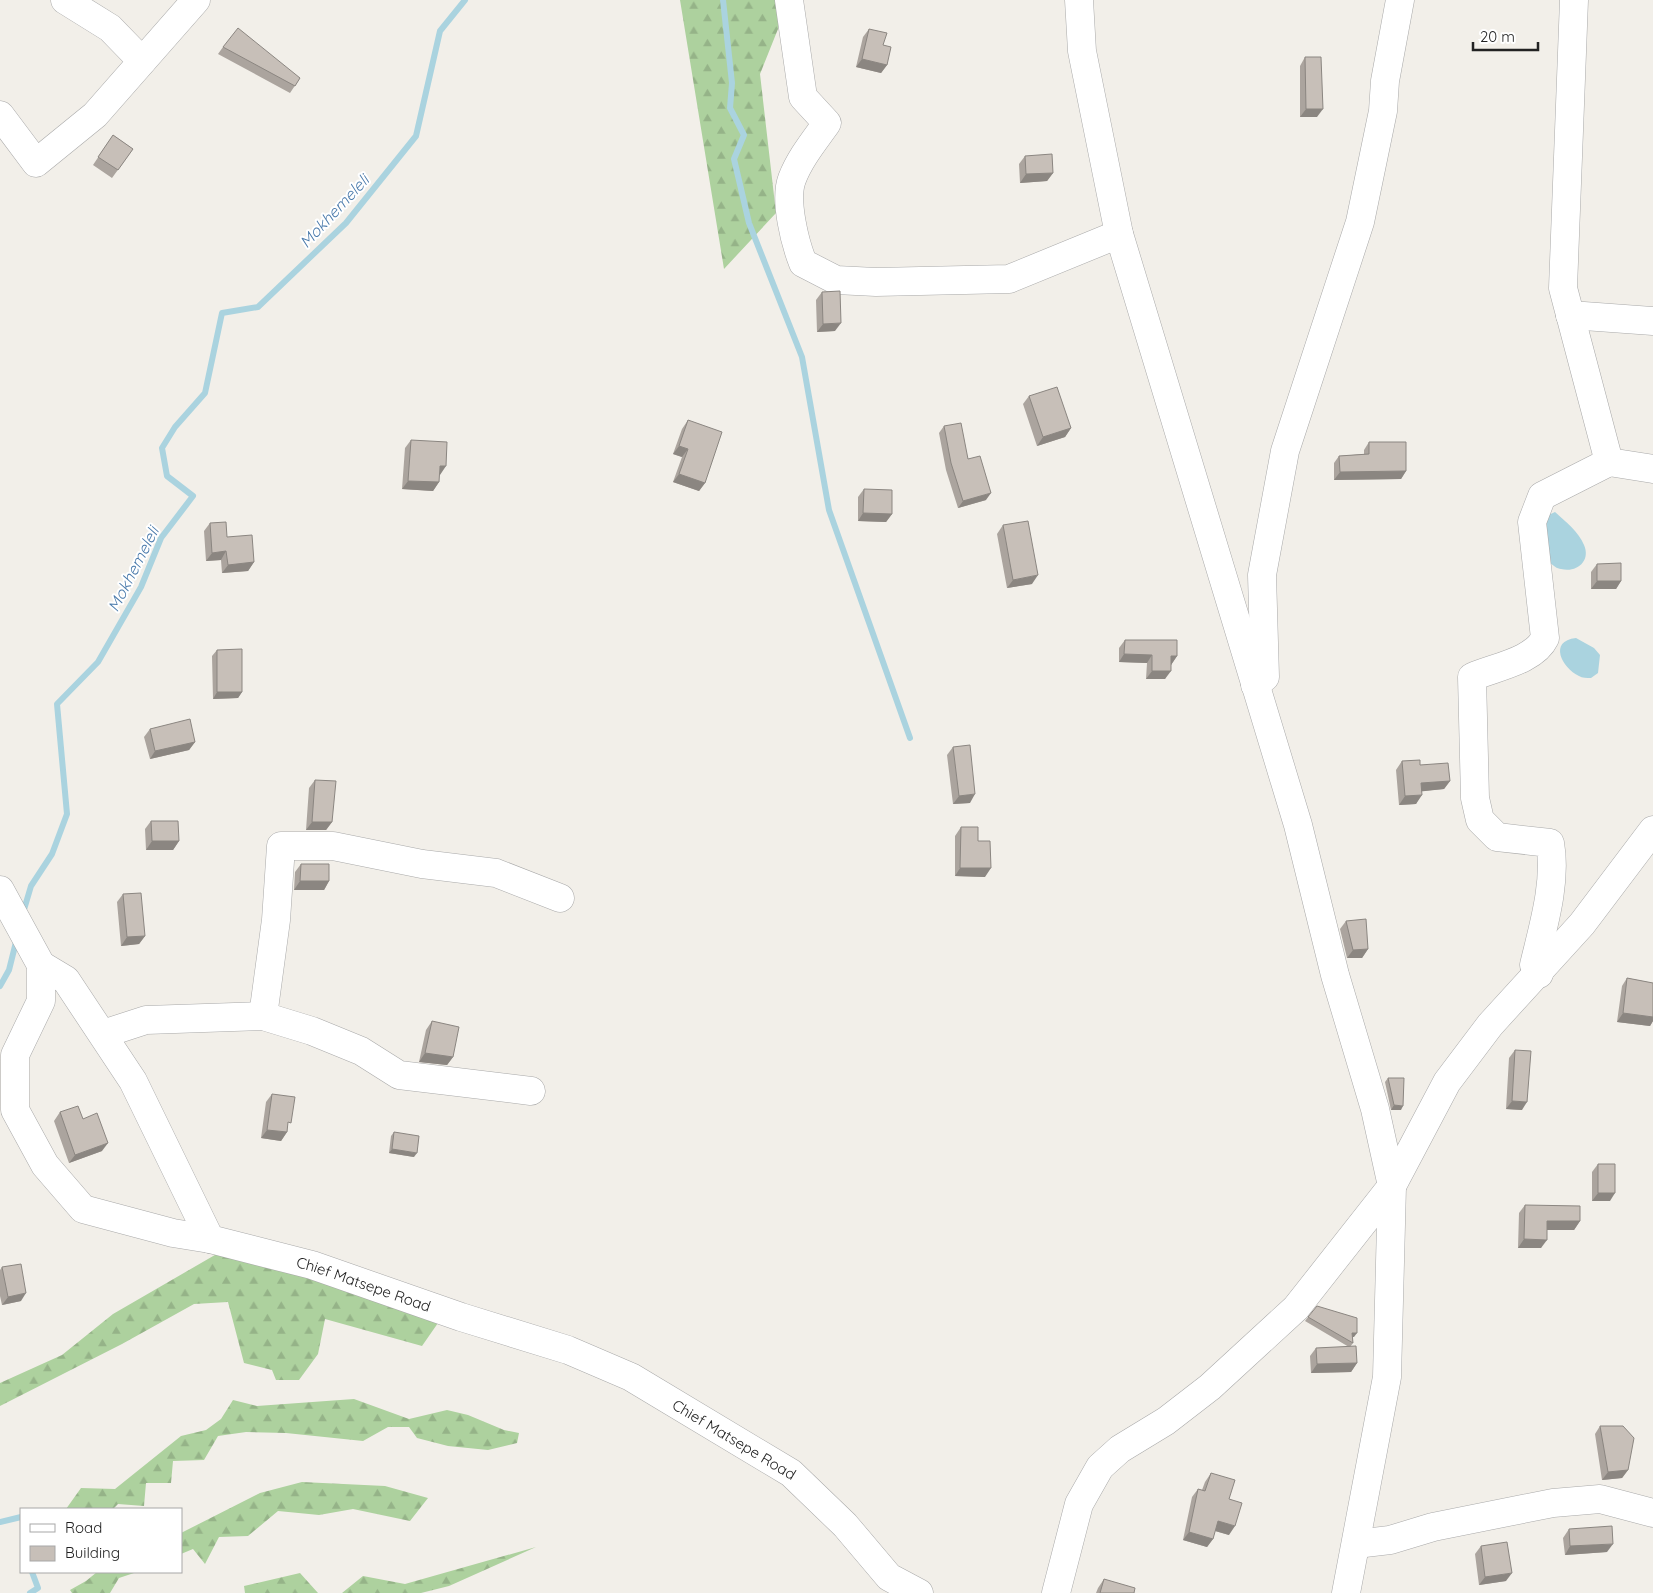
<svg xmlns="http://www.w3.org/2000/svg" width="1653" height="1593" font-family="Quicksand,sans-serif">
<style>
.forest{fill:url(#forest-firs)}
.water{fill:#aad3df}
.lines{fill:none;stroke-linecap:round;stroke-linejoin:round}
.stream{stroke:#aad3df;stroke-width:6}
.minor-casing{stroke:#a9a9a9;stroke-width:29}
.minor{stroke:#fff;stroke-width:28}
.wall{fill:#aba49e}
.shaded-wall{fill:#8b8681}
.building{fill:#c7bfb8;stroke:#8b8681}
.labels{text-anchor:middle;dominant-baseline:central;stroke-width:4;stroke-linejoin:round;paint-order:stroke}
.street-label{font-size:15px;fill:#222;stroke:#fff}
.water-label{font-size:16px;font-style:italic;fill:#4a7aab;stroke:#fff}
</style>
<defs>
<pattern id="forest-firs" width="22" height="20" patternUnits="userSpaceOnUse" patternTransform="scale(1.25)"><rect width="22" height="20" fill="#add19e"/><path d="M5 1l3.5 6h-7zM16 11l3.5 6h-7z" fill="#95b388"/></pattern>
</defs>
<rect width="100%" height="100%" fill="#f2efe9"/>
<path class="forest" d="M680,0H784L788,4L760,74L776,213L724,269Z
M227,1248L438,1323L422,1346L325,1319L318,1354L299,1380H276L272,1370L244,1363L228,1302L194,1304L122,1344L0,1406V1383L62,1355L113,1314Z
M354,1399L409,1419L447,1410L468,1415L504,1430L519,1433L517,1443L488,1450L448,1446L417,1438L409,1427H388L363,1441L286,1433L246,1432L218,1436L204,1460L173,1461L171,1483H146L144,1506L118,1504L113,1509H66L81,1488L115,1489L181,1436L206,1430L221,1419L233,1400L257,1406Z
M302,1482L385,1486L428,1498L410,1521L353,1509L319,1515L278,1511L248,1536L219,1537L205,1564L193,1549L181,1554V1533L260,1493Z
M536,1547L449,1586L421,1593H342L363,1576L405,1584Z
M97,1572H137L119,1578L110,1593H72L70,1590L86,1581Z
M300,1573L318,1593H245L244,1586Z"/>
<path class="water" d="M1555,512C1565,521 1579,532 1584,545C1591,561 1577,573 1561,569C1557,569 1553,565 1550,563L1542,518Z
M1576,638L1594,648L1600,655L1598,673L1591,678C1587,678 1582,678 1579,676C1562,668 1548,641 1576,638Z"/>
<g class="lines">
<path class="stream" d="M723,0L732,83L730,108L744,135L734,159L749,223L802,357L829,510L910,738
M23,913L31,886L52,854L67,814L57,704L98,662L141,587L161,538L193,496L167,476L162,448L175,427L205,393L222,313L258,307L346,223L416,136L440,31L465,0
M0,986L9,970L17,938
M0,1522L21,1517
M30,1593L38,1588L32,1572"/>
<g class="minor-casing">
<g id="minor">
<path d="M65,0L110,28L142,61"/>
<path d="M789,0L803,97L827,123C815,140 800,158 792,179C784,200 795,243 803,263L836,280L876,282L1009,279L1119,234"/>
<path d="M1079,0L1082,51L1119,234L1298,825L1335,975L1375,1109L1392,1186L1387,1377L1346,1593"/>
<path d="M1574,0L1563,288L1609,462L1653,469"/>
<path d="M0,115L36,163L95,115L196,0"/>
<path d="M1570,315L1653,321"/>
<path d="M1255,685L1265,677L1262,575L1285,451L1360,222L1383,111L1385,81L1400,0"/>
<path id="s1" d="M0,890L41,965V1001L15,1055V1110L45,1165L83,1209L173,1233L210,1239L312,1265L461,1317L568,1350L631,1377L791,1473L845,1525L889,1577L919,1593"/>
<path d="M41,965L66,980L133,1081L210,1239"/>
<path d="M1539,974L1534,965C1543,927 1557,882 1550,843L1497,837L1480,820L1475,798L1472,677C1495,667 1534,661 1545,638L1532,522L1542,496L1609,462"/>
<path d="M263,1016L276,920L281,846H333L422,864L496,873L560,898"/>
<path d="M103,1034L146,1020L263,1016L312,1031L361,1051L399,1075L531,1091"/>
<path d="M1356,1544L1390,1540L1433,1527L1553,1503L1600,1499L1653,1513"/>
<path d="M1056,1593L1079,1504L1100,1467L1120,1449L1166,1421L1210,1387L1296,1308L1392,1186L1447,1082L1490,1025L1582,924L1653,830"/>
</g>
</g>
<use href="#minor" class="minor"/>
</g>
<path class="wall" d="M869,29L883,45L887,65L881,73L856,67L863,37Z
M223,47L300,78L290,93L218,54Z
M1305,57L1317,117H1300V66Z
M113,135L133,149L112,178L93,165Z
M1025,156L1053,173L1047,181L1020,183L1019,164Z
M822,292L835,331L817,332L816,300Z
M1029,396L1071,428L1065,437L1037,446L1023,404Z
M688,420L705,483L699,491L673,482L682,457L673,454L682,429Z
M944,426L968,459L986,500L958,508L946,470L939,433Z
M411,440L439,475V482L433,491L402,489L405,448Z
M1369,442L1406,471L1401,479L1334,480V463L1339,456L1364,454V450Z
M864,489L892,514L886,522L858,521V497Z
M210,523L227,537L254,562L248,571L222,573L221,560L206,561L204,531Z
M1003,525L1032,584L1007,588L997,534Z
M1597,564L1621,581L1616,589H1591V572Z
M1125,640L1177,656L1171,665L1165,679H1146L1147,663L1119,662V648Z
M217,650L242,692L238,698L213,699L212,656Z
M150,729L195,742L189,750L150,759L144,737Z
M953,747L970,803L953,804L947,755Z
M1402,761L1420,765L1450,781L1444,789L1422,791L1416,804L1399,805L1396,770Z
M315,780L332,822L326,830H306L309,788Z
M151,821L179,841L173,850H146L145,829Z
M961,827L978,841L985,877L955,876V836Z
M301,864L329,881L324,890H294L295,872Z
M123,894L145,936L139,944L121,946L117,902Z
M1346,921L1368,949L1362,958H1347L1340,929Z
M1627,978L1653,983V1021L1650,1026L1617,1022L1622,986Z
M432,1021L453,1057L447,1065L419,1062L426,1030Z
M1515,1050L1522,1110L1506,1109L1509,1058Z
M1388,1078L1401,1110H1391L1385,1082Z
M272,1094L287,1132L281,1141L261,1138L266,1102Z
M60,1112L83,1119L102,1151L69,1163L54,1121Z
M394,1132L414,1157L389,1153L391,1136Z
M1598,1164L1610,1201H1592V1172Z
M1525,1205L1580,1221L1574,1230H1547L1541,1248H1518L1519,1213Z
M2,1267L21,1301L2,1305L0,1296V1270Z
M1308,1317L1354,1337H1353V1343L1350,1347L1357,1363L1351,1372L1311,1373L1310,1356L1316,1348L1349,1347L1305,1321Z
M1600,1426L1628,1470L1622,1478L1602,1480L1595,1434Z
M1211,1473L1229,1499V1535L1215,1531L1213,1539L1207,1547L1183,1540L1192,1497L1198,1489L1202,1490L1205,1482Z
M1569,1529L1607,1552L1565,1555L1563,1538Z
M1481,1546L1506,1581L1479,1585L1475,1554Z
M1104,1579L1134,1593H1096L1098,1588Z"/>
<path class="shaded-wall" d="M862,59L887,65L881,73L856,67Z
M1306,109H1323L1317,117H1300Z
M1053,173L1047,181L1020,183L1026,174Z
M841,323L835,331L817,332L823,324Z
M1071,428L1065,437L1037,446L1043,437Z
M679,446L688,449L682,457L673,454Z
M440,466H446L440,475Z
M1406,471L1401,479L1334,480L1340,472Z
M679,474L705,483L699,491L673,482Z
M408,481L439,482L433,491L402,489Z
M991,493L986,500L958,508L963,501Z
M863,513L892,514L886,522L858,521Z
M226,551L221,560L206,561L212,553Z
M254,562L248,571L222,573L228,565Z
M1038,575L1032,584L1007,588L1013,580Z
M1597,581H1621L1616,589H1591Z
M1124,654L1152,655L1147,663L1119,662Z
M1171,656H1177L1171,665L1165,664Z
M1152,671H1171L1165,679H1146Z
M217,692H242L238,698L213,699Z
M195,742L189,750L150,759L155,751Z
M1450,781L1444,789L1416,792L1421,783Z
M975,794L970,803L953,804L959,796Z
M1422,795L1416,804L1399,805L1405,796Z
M312,822H332L326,830H306Z
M152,841H179L173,850H146Z
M960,868H991L985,877L955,876Z
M300,881H329L324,890H294Z
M145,936L139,944L121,946L127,937Z
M1368,949L1362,958H1347L1353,950Z
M1623,1013L1653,1017V1021L1650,1026L1617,1022Z
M425,1053L453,1057L447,1065L419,1062Z
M1512,1101L1527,1102L1522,1110L1506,1109Z
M1394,1105L1403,1106L1401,1110H1391Z
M267,1130L287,1132L281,1141L261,1138Z
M108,1143L102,1151L69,1163L75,1155Z
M392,1149L417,1153L414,1157L389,1153Z
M1598,1193H1615L1610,1201H1592Z
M1547,1221H1580L1574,1230H1541Z
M1524,1239L1547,1240L1541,1248H1518Z
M26,1293L21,1301L2,1305L8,1297Z
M1352,1333H1357L1354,1337H1349Z
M1357,1363L1351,1372L1311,1373L1317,1364Z
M1628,1470L1622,1478L1602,1480L1608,1472Z
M1218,1521L1235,1526L1229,1535L1212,1530Z
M1189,1532L1213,1539L1207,1547L1183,1540Z
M1613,1544L1607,1552L1565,1555L1570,1546Z
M1512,1573L1506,1581L1479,1585L1485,1577Z"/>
<path class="building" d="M238,28L300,78L295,86L223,47Z
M869,29L887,33L883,45L891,47L887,65L862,59Z
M1305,57H1321L1323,109H1306Z
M113,135L133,149L118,170L98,157Z
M1052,154L1053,173L1026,174L1025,156Z
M840,291L841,323L823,324L822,292Z
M1057,387L1071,428L1043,437L1029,396Z
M688,420L722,432L705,483L679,474L688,449L679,446Z
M961,423L968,459L980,456L991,493L963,501L951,463L944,426Z
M411,440L447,442L446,466H440L439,482L408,481Z
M1369,442H1406V471L1340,472L1339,456L1369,454Z
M864,489L892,490V514L863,513Z
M1028,521L1038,575L1013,580L1003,525Z
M226,522L227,537L252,535L254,562L228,565L226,551L212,553L210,523Z
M1621,563V581H1597V564Z
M1125,640H1177V656H1171V671H1152V655L1124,654Z
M242,649V692H217V650Z
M190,719L195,742L155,751L150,729Z
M970,745L975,794L959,796L953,747Z
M1420,760V765L1448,763L1450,781L1421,783L1422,795L1405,796L1402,761Z
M315,780L336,781L332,822H312Z
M151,821H178L179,841H152Z
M961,827H978V841H990L991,868H960Z
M301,864H329V881H300Z
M141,893L145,936L127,937L123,894Z
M1366,919L1368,949L1353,950L1346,921Z
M1627,978L1653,983V1017L1623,1013Z
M432,1021L459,1027L453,1057L425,1053Z
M1515,1050L1531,1051L1527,1102L1512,1101Z
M1388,1078H1404L1403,1106L1394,1105Z
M272,1094L295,1097L291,1123L288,1122L287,1132L267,1130Z
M78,1106L83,1119L97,1113L108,1143L75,1155L60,1112Z
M394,1132L419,1136L417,1153L392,1149Z
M1598,1164H1615V1193H1598Z
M1525,1205L1580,1206V1221H1547V1240L1524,1239Z
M21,1264L26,1293L8,1297L2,1267Z
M1317,1306L1357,1318V1333H1352L1353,1343L1308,1317Z
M1356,1346L1357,1363L1317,1364L1316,1348Z
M1600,1426H1623L1634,1438L1628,1470L1608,1472Z
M1211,1473L1235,1480L1229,1499L1242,1503L1235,1526L1218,1521L1213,1539L1189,1532L1198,1489L1205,1491Z
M1612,1526L1613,1544L1570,1546L1569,1529Z
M1507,1542L1512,1573L1485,1577L1481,1546Z
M1104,1579L1135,1588L1134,1593H1100Z"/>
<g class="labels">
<g class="street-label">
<text stroke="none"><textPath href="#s1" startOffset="648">Chief Matsepe Road</textPath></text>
<text stroke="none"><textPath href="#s1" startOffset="1052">Chief Matsepe Road</textPath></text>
</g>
<g class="water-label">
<text transform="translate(334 211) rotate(-47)">Mokhemeleli</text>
<text transform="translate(133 569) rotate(-63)">Mokhemeleli</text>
</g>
</g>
<rect x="20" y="1508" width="162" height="65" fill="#ffffff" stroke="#a7a7a7"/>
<rect x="30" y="1524" width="25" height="8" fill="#ffffff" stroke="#a7a7a7"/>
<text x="65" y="1533" font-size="15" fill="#222222">Road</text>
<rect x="30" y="1546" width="25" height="15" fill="#c7bfb8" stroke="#a7a7a7"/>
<text x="65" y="1558" font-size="15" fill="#222222">Building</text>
<path d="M1473 42v8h65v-8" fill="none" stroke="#222222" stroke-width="2.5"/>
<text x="1480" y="42" font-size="15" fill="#222222" stroke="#ffffff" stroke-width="4" paint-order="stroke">20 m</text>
</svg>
